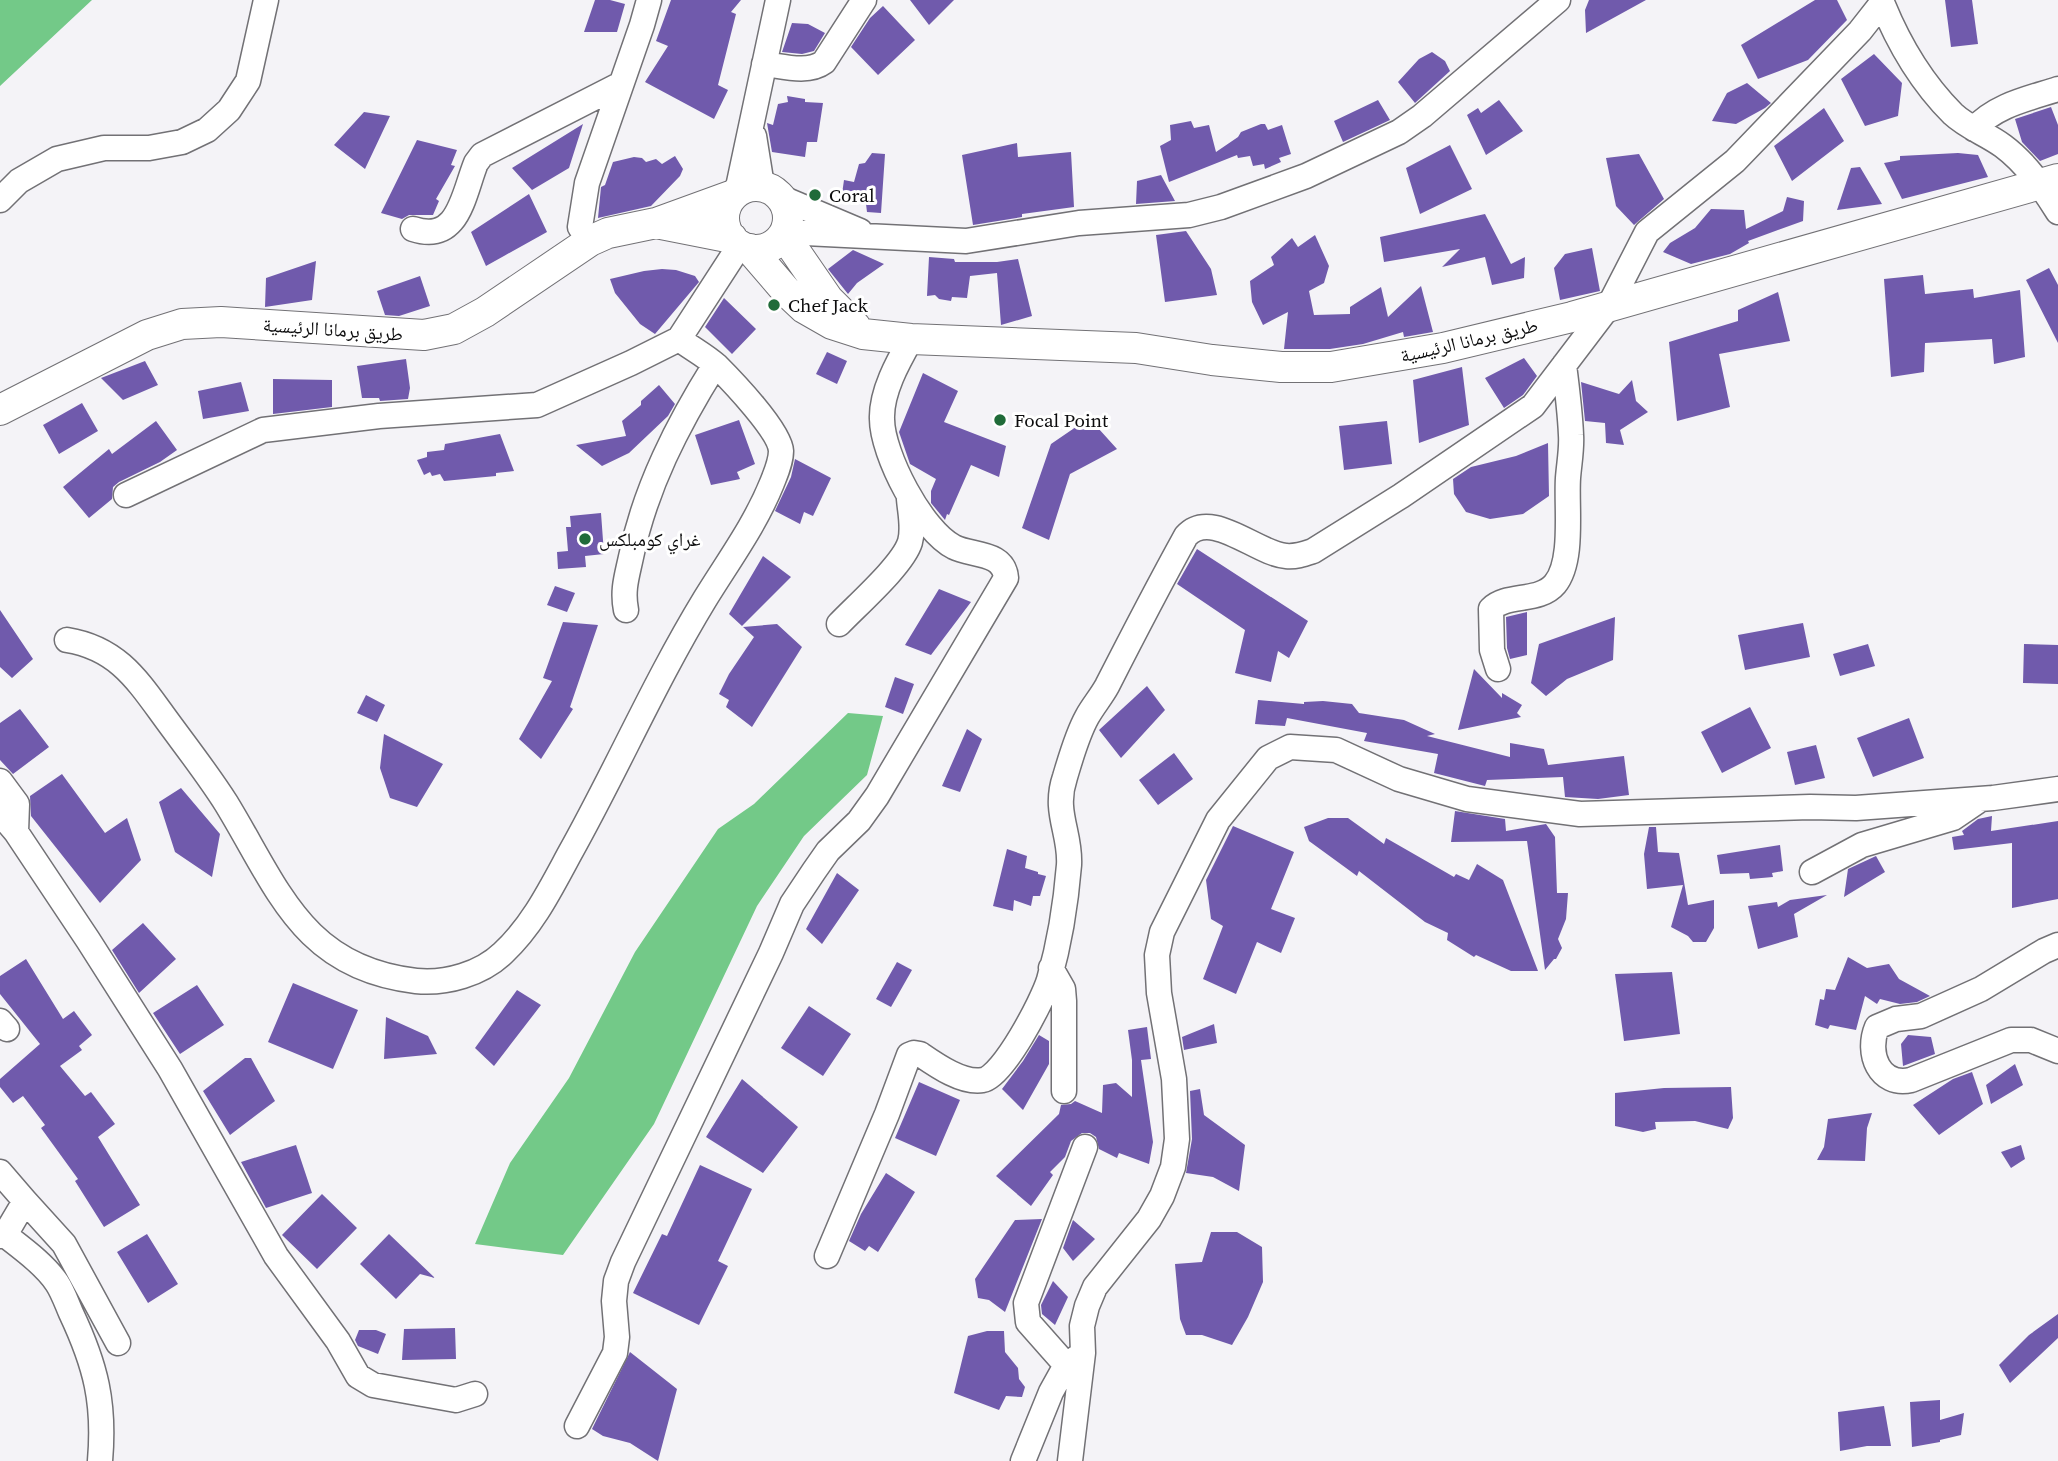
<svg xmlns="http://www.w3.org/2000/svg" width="2058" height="1461" font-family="'Source Serif 4','Noto Naskh Arabic',serif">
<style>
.forest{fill:#73c988}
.building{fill:#705aac}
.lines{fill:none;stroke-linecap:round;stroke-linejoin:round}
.minor-casing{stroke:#727175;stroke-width:27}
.major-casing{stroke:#727175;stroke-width:32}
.minor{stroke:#fff;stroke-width:24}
.major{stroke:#fff;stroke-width:30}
.poi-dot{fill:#206b39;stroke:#fff;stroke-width:2.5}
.labels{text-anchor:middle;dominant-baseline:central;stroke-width:6;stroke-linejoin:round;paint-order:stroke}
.poi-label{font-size:19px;fill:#0c0c0d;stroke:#fff;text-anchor:start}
.street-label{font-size:19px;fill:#0c0c0d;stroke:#fff}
</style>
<rect width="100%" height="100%" fill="#f4f3f7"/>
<path class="forest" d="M0,0H92L0,86Z
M848,713L883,716L867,775L804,836L757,906L654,1124L563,1255L475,1244L510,1163L569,1078L635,952L718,829L754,804Z"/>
<path class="building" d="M595,0H610L625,4L617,32H584Z
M671,0H741L731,12L736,14L718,85L728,90L714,119L645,82L668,46L656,41Z
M910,0H954L929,25Z
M1589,0H1646L1586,33L1585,10Z
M1815,0H1837L1847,20L1808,60L1758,79L1741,45Z
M1945,0H1972L1978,44L1951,47Z
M883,6L915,40L878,75L851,47L870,18Z
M792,23L808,24L825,33L814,51L802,54L782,52Z
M1432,52L1445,61L1450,71L1415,103L1398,82L1419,59Z
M1874,54L1902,83L1898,116L1865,126L1841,79Z
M1747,83L1771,103L1765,108L1736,124L1712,121L1727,93Z
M787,96L805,99V102L823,103L817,142H807L805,157L772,152L767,123L773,125L778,104L788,102Z
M1378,100L1390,120L1343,142L1334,121Z
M1499,100L1523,131L1486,155L1467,115L1478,108L1481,113Z
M2051,107L2058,125V154L2040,161L2022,142L2015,119Z
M1824,108L1844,141L1792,181L1774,146Z
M364,112L390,116L365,169L334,145Z
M1191,121L1194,128L1209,125L1216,152L1238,137L1241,132L1261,124H1265L1268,130L1282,125L1291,154L1279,158L1281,162L1265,169L1264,164L1253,166L1250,156L1238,158L1237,155L1169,182L1160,146L1171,140L1170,125Z
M583,124L569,168L532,190L512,168Z
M417,140L457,150L451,165L455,166L436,199L439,201L433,215H409L402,219L381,213Z
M1017,143L1018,157L1071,152L1074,207L1022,214V217L973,225L962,155Z
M1450,145L1472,189L1420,214L1406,168Z
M872,153L885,154L881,213L867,212L866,204L841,201L844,180L854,182L859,164L865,163Z
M1958,153L1978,155L1988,177L1902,199L1884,163L1900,160V156Z
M1639,154L1664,199L1634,225L1616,206L1606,158Z
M675,156L683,169L680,176L651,206L598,218L601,187L605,185L613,162L634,157L642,158L646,162L656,159L662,164Z
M1860,167L1882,204L1837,210L1851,168Z
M1161,175L1175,201L1136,204L1137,181Z
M529,194L547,232L486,266L471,232Z
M1787,197L1804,201L1803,221L1748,241L1749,243L1730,254L1691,264L1663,252L1670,243L1695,228L1711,209L1744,210L1746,229L1783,211Z
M1485,214L1511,264L1525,257L1524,278L1492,285L1485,257L1442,267L1460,249L1384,262L1380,237Z
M1186,231L1211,269L1217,295L1165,302L1156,235Z
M1315,235L1329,266L1324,283L1309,291L1314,315L1350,314V307L1381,287L1388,317L1421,286L1433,332L1404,337L1403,332L1363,344L1330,349H1284L1288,312L1263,325L1252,302L1250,281L1274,265L1271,257L1292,238L1298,247Z
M1592,248L1600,291L1560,300L1554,268L1565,254Z
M853,250L884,264L857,283L848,294L828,269Z
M929,257L954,259L955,262H997L1018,259L1032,316L1001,325L997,273L970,276L967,298L952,297L951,301L939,299L935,295L927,296Z
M316,261L312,300L265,307L266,278Z
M2049,268L2058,285V343L2026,280Z
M662,269L676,270L695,276L699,282L655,334L640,324L615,293L610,279L644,271Z
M1923,275L1925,294L1973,289L1974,298L2020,290L2025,357L1994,364L1992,339L1925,343L1924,372L1891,377L1884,279Z
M420,276L430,306L399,316L385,315L377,291Z
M1778,292L1790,341L1719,354L1730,407L1677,421L1669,342L1738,321V310Z
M724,298L756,329L732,354L705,327Z
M827,352L847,361L837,384L816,374Z
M1524,358L1537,376L1523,395L1504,408L1485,378Z
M406,359L410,388L408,399L380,401L379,398H362L357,366Z
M145,361L158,385L123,400L101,378Z
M1462,367L1469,425L1419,443L1413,380Z
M923,373L958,391L944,422L1006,446L999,477L971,465L949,515L947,514L945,520L931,503V491L936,479L910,464L899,432Z
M273,379L332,380V407L273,414Z
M1632,380L1636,401L1648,412L1620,430L1624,445L1606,443L1605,423L1585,421L1581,382L1619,394Z
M241,382L249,411L203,419L198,391Z
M659,385L675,404L668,416L629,453L602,466L576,445L626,436L622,421L641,405V401Z
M82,403L98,431L59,454L43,425Z
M1089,418L1117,449L1070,474L1049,540L1022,528L1051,444Z
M739,420L755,464L737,472L740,479L711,485L695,435Z
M156,421L177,450L160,462L119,482L113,487L112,499L89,518L63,487L109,449L112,454Z
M1387,421L1392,464L1344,470L1339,426Z
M500,434L514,471L496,473V476L444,481L440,474L432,476L430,472L424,475L417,460L427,457V452L444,450L445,444Z
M1548,443L1549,496L1523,514L1490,519L1466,512L1454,494L1453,479L1471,467L1516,456Z
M795,459L831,478L813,516L804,512L800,524L775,511L791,477Z
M601,513L604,554L585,556L586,567L558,569L557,552L568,551L566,527H571L570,516Z
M1197,549L1308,621L1289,658L1278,651L1271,682L1235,673L1245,630L1177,584Z
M763,556L791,577L742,626L729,614Z
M555,586L575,593L567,612L547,605Z
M939,589L971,602L931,655L905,645Z
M0,610L33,659L12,678L0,667Z
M1527,612V655L1510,659L1507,648L1506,617Z
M1615,617L1613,660L1567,679L1546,696L1531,683L1539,644Z
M563,622L598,625L570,707L573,709L541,759L519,739L552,681L543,678Z
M1803,623L1810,657L1745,670L1738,635Z
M777,624L802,647L752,727L726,707L729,700L719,694L729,674L754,637L743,627Z
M1868,644L1875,666L1840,676L1833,654Z
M2024,644L2058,645V684L2023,683Z
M1474,669L1502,698V693L1522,705L1517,713L1521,717L1458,730Z
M895,677L914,684L903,714L885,707Z
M1147,686L1165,710L1121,758L1099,730Z
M366,695L385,705L377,722L357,713Z
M1258,700L1304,704V702L1323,701L1352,704L1359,713L1404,720L1435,734L1427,736L1510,757V743L1544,749L1548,765L1624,756L1629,795L1598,799L1565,797L1563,777L1487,780L1485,786L1434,773L1438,754L1364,741L1367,733L1287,718L1285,726L1255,724Z
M1750,707L1771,748L1722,773L1701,732Z
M20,709L49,747L13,774L0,760V723Z
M1909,718L1924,758L1873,777L1857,738Z
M967,729L982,739L960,792L942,786Z
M384,734L443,764L417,807L390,798L380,768Z
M1816,745L1825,778L1795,785L1787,752Z
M1174,753L1193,779L1158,805L1139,780Z
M62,774L105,833L127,818L141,860L100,903L31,816L30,796Z
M181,788L220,834L212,877L175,852L159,802Z
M1455,811L1505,819L1506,831L1546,824L1555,837L1557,893H1568L1566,919L1558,939L1562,948L1556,959H1554L1545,970L1527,841L1451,842Z
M1992,816L1991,831L2058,821V899L2012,908V843L1954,850L1952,837L1964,835L1962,831L1978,819Z
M1328,818H1348L1384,844L1386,838L1454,877L1456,874L1469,880L1477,864L1503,880L1538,971H1511L1476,955L1474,957L1447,940L1448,933L1425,922L1359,871L1357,876L1309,841L1304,827Z
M1233,826L1294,852L1271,909L1295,918L1281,953L1257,942L1236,994L1203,979L1223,926L1211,919L1206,880Z
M1649,827H1656L1658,852L1679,853L1688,905L1714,900V928L1706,942H1693L1688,936L1671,927L1683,885L1647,889L1644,854Z
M1780,845L1783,871L1772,873L1773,877L1750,879L1749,873L1720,874L1717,855Z
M1007,849L1027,856L1025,868L1038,872V874L1046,876L1040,896H1033L1031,906L1014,900L1013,911L993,906Z
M1876,856L1885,872L1844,897L1848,869Z
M837,873L859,890L822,944L806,929Z
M1827,895L1794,914L1798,937L1758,949L1748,906L1777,902L1778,907L1790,900Z
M143,923L176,959L139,993L112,950Z
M1848,957L1867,968L1889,964L1899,979L1930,996L1917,1002L1900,1004L1880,999L1877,1004L1865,996L1856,1030L1830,1025L1828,1029L1815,1025L1820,999L1824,1000L1826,989L1835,990Z
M26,959L63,1019L74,1011L92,1035L79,1046L82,1050L60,1066L85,1096L91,1092L115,1124L98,1137L140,1205L104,1227L75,1181L78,1179L41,1128L45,1125L23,1096L13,1103L0,1087V1079L40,1044L0,994V976Z
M897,962L912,970L891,1007L876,999Z
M1672,972L1680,1034L1624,1041L1615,974Z
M293,983L358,1010L333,1069L268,1042Z
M197,985L224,1025L180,1054L153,1013Z
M517,990L541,1005L494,1066L475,1048Z
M809,1006L851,1034L823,1076L781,1048Z
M386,1017L428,1036L437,1054L384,1059Z
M1214,1024L1217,1043L1184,1050L1182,1037Z
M1147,1027L1151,1059L1141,1060L1153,1142L1149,1164L1119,1153L1117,1158L1099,1149L1096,1137L1090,1133H1082L1071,1141L1065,1157L1050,1172L1053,1175L1031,1206L996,1176L1059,1114L1061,1105L1071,1104L1075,1101L1102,1113L1103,1085L1116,1083L1132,1097V1060L1128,1030Z
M1039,1035L1049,1041V1064L1023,1110L1002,1089L1023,1061Z
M1908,1035L1931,1037L1935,1054L1903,1066L1901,1044Z
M245,1058H251L275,1101L230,1135L203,1091Z
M2015,1064L2023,1085L1991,1104L1986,1085Z
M1972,1072L1983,1104L1939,1135L1913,1105L1953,1079Z
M742,1079L798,1127L763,1173L706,1137Z
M919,1082L960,1100L936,1156L895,1138Z
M1731,1087L1733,1118L1728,1129L1695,1121L1655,1122L1656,1129L1643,1132L1615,1126V1093L1664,1088Z
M1200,1089L1204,1115L1245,1145L1239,1191L1213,1177L1186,1173L1192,1139L1190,1091Z
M1872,1113L1867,1128L1865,1161L1817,1160L1824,1147L1828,1119Z
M296,1145L312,1193L266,1208L241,1162Z
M2021,1145L2025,1159L2011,1168L2001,1152Z
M700,1165L752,1189L718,1261L728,1266L699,1325L633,1293L662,1234L667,1236Z
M886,1173L915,1192L878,1252L869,1246L865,1251L849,1241L861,1214Z
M322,1194L357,1228L317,1269L282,1235Z
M1042,1219L1005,1312L989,1300L978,1298L975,1279L1015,1220Z
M1073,1220L1095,1239L1073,1261L1063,1248Z
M1211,1232H1237L1262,1247L1263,1282L1248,1317L1232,1345L1202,1335H1186L1180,1319L1175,1264L1202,1262Z
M147,1234L178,1284L148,1303L117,1252Z
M389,1234L435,1278L420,1274L396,1299L360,1264Z
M1053,1281L1068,1297L1055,1325L1042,1314L1041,1305Z
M2058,1314V1338L2010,1383L1999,1365L2029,1335Z
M455,1328L456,1359L402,1360L404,1329Z
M359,1330H376L386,1334L378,1354L358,1346L355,1340Z
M987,1331H1004L1005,1352L1018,1368L1019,1379L1025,1387L1022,1397L1006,1396L999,1410L954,1393L968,1336Z
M630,1352L677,1389L658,1461L630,1443L603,1436L592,1429Z
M1940,1400V1420L1964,1413L1961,1435L1940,1440V1442L1912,1447L1910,1402Z
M1884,1406L1891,1446H1867L1840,1451L1838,1412Z"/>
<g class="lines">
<g class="minor-casing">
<path id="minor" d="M1881,0C1898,43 1920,81 1953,114C1968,128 1987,134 2003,146C2026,163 2043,188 2058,212
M764,64C782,66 808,74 824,62L864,0
M1974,129C1996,105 2027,99 2058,89
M754,136L762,186
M737,192L778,0
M782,198L860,231
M0,200L19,181L57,159L104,148H149L182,142L207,130L229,110L248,81L266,0
M413,229C459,244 463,195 476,163L482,155L621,84
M785,232L966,241L1079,223L1189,215L1221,207L1306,176L1399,132L1422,116L1558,0
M590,241L580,227L587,183L642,25L649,0
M126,495L263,430L379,416L537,405L631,363L679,339L740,245
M626,610C622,590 627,576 631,557C645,488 678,424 715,365
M839,624C857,605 903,565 910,542C914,528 910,512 909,499
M67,640C116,648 136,678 163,715C184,744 207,773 226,803C278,888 302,968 416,981C446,984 481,974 503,953C533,925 551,888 570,853C617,769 655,681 705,599C729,560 755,525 772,483C776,473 781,462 781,451C780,431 732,381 717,366C706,356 691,348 679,339
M1498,669L1492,650L1491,609C1507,593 1539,603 1555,584C1574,561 1566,507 1568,478C1569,464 1572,449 1571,435C1570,411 1567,388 1564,365
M0,781L17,804L16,832
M0,813L16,832L88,940L170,1069L276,1256L338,1341L358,1376L373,1385L456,1400L475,1394
M1812,872L1862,845L1953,818L1978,801
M2058,945L2044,951L1981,989L1921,1016L1896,1019L1877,1027C1866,1053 1879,1087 1911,1080L2011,1040H2031L2058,1051
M1051,968L1063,989L1064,1001V1091
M0,1021L7,1029
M0,1172L25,1201L5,1235L0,1236
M25,1201L64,1244L118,1343
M5,1235C23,1249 45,1265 57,1283C63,1292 67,1304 71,1313C96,1366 105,1403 100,1461
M827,1256L887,1114L909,1055L914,1053L920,1054C936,1065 963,1084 983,1080C1003,1077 1043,1000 1049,980C1059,945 1066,902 1069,865C1071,833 1053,812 1065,777C1071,757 1077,735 1087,717C1093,706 1101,697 1107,686C1133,635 1159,585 1186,536C1211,508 1257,554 1286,556C1296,557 1304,554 1313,551L1401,496L1533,406L1609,306L1647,232L1735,161L1860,31L1882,3
M1066,1365L1028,1322L1026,1303L1085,1147
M577,1426L615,1353L617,1337L614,1301L616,1281L623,1262L771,953L792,904L814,871L828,851L859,821L877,796L1006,578C1004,551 971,556 954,547C922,531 882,454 882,419C881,392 898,362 911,339
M1023,1461L1051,1392L1066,1365L1079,1356
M1070,1461L1083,1353L1082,1326L1087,1306L1095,1287L1149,1219L1162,1196L1173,1167L1177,1139L1174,1079L1159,993L1157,955L1162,932L1218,820L1268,758L1290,747L1336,750L1399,779L1467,799L1580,814L1810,807L1856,808L1993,798L2058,789"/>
</g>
<g class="major-casing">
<path id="major" d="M724 218a32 32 0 1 1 64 0a32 32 0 1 1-64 0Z
M656,223L732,238
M784,235L828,299L855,326
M750,249L787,292L804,308L832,324L863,334L911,339L1136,348L1212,360L1281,367H1331L1443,348L1572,317L2058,179
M0,410L147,335L182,324L221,322L424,335L454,329L485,312L590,241L608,233L656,223L733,195"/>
</g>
<use href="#minor" class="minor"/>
<use href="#major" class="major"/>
</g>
<g class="poi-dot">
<circle cx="815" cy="195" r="7"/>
<circle cx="774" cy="305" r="7"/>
<circle cx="1000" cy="420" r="7"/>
<circle cx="585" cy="539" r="7"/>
</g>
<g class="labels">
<g class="poi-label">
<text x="829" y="195">Coral</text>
<text x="788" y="305">Chef Jack</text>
<text x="1014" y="420">Focal Point</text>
<text x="599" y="539">غراي كومبلكس</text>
</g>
<g class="street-label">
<text transform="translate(333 329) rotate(4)">طريق برمانا الرئيسية</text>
<text transform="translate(1469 340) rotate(-13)">طريق برمانا الرئيسية</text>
</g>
</g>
</svg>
